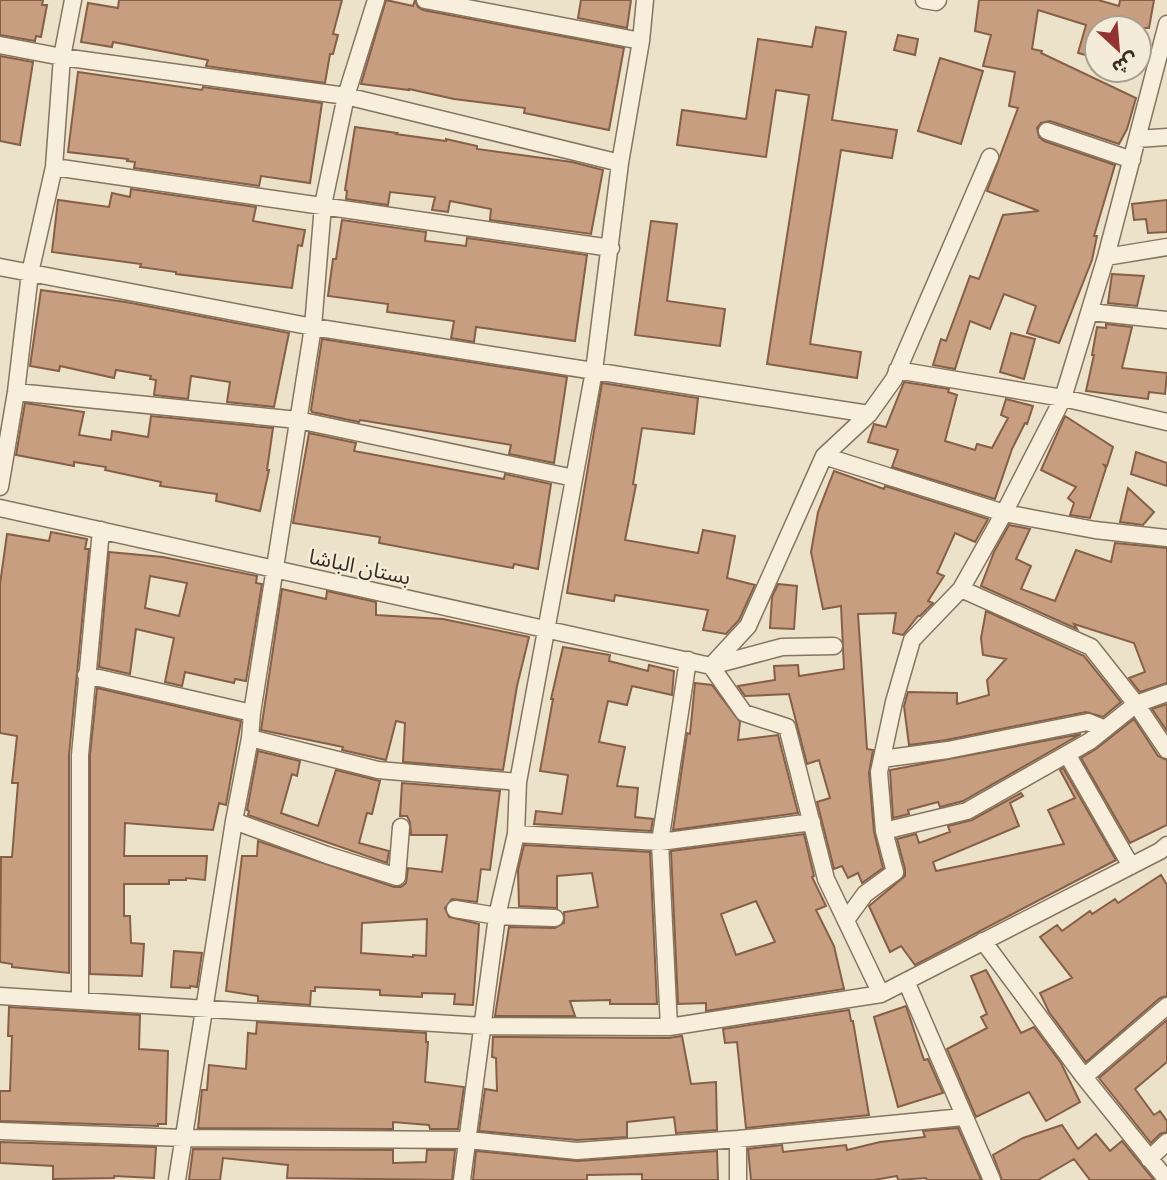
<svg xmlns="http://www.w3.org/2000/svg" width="1167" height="1180" font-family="'PT Serif','Noto Sans Arabic',serif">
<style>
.building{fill:#c89e81;stroke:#855f46;stroke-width:2;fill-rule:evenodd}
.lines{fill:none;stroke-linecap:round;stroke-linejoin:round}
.minor-casing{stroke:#87745e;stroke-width:19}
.minor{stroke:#f7efdc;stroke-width:16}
.labels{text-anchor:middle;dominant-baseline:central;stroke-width:5;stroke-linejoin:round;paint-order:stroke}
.street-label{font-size:21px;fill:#392c21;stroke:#f4ecd8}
</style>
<rect width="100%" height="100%" fill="#ece1c9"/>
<path class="building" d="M0,0H43L42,5H47L41,37L36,36L35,41L0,35Z
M119,0H342L333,34L338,35L333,54H330L325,83L206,66L208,60L113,42L112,47L81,42L88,3L118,8Z
M386,0L413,6L415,0L418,7L423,10L624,48L609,130L524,113L525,108L454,99L409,89V90L361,84Z
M581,0H631L627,28L578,18Z
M979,0H1098L1119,6L1120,0H1154L1149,28H1097V58L1078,53L1086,25L1038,10L1032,49L1042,51L1041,53L1136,98L1127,129L1119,144L1050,121L1041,123L1037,128L1039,137L1044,141L1115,165L1094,236H1097L1092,260L1059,343L1027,333L1036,306L1004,294L990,329L970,321L955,369L933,365L941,339L946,341L970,276L979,279L1003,215L1039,211L987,191L1018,108L1009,106L1015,72L983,66L991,35L975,31Z
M816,27L846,32L832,120L897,130L892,158L841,150L810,344L861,352L857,378L767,364L809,95L776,90L766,157L677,145L682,110L746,119L758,39L812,47Z
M898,35L918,39L915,55L894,50Z
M0,56L33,62L20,145L0,141Z
M940,58L983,71L961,144L918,131Z
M78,72L202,90L203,87L322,103L310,183L261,176L259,186L134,168L135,162L127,161L128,159L68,152Z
M355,127L397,133L396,134L446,141V139L477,146V149L572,162L603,170L591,234L490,220L491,209L450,201L448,212L432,210L435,197L390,192L388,205L346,199L347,191L345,190Z
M131,189L256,207L253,221L305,230L302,246L298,245L292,288L176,274V272L140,267L141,264L52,252L58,200L109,207L112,193L130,197Z
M1167,200V232L1148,233L1146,219L1134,220L1132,204Z
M342,220L426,232L425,241L466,246L467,238L587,255L575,341L476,327L474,342L451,338L454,321L387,312L388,304L328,296L333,259H336Z
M651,221L677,224L667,301L725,309L720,346L635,335Z
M1112,274L1144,276L1137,306L1108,303Z
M41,290L126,302L289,333L274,407L227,402L230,382L191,376L188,399L154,395L156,380L150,379L151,376L116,370L114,378L60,366L59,371L30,366Z
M1106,324L1132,327L1122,368L1167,373L1165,394L1149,392L1148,399L1086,391L1094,355H1092L1097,327L1106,328Z
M1011,333L1035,339L1024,379L1000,372Z
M322,339L567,377L554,463L509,454L511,445L360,420L359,422L312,412L311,410Z
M904,382L949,389L948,392L957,395L945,441L975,450L977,444L992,448L1008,418L1001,415L1006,399L1033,406L1027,424L1025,423L1012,449L995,499L892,467L898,450L868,442L874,424L886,427Z
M602,383L698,398L694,434L642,428L633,484L636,485L625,540L698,553L703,530L735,536L727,578L755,585L739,620L726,634L703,630L708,610L615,595L614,601L567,593Z
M25,403L84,412L79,435L111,440L112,431L148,437L151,416L273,428L267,470H269L260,511L216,501L217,494L160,486L161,482L105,470L106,467L74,462V466L16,455Z
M1065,416L1113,447L1107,466L1104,465L1106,468L1090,518L1070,515L1074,503L1068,498L1076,487L1041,470Z
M309,433L356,443L354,451L504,479L505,474L551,484L538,569L514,564L513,568L379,543L380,537L293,523Z
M1136,452L1167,463V486L1131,474Z
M834,471L884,489L885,486L988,519L975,542L955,533L937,573L944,576L928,601L933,603L920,616H918L903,635L893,633L896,613L858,614L867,749L873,750L869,773L874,832L883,868L862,883L858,873L848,878L842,866L834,869L817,802L830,798L819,760L807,764L789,694L745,696L738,686L775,680L774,666L798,665L799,676L844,669L841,606L823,609L811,552L818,512Z
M1128,488L1154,512L1143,525L1120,522Z
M1009,525L1030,529L1016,559L1031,566L1021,589L1055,601L1076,550L1111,562L1115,543L1167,548V683L1140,692L1129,678L1145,672L1134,643L1074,624L1077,629L981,586L994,552Z
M51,532L87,539L85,549H89L69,755V973L12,967V964L0,962L1,857H12L18,783H12L17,736L0,733V584L7,534L49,541Z
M109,552L163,557L257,576L256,583L262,584L246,681L235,679L234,683L185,672L182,686L165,682L174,638L136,629L130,674L99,667ZM150,576L187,583L179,616L145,608Z
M778,584L797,586L794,629L770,628L772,597Z
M282,589L326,599L327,591L376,602V615L443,619L529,637L517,686L503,770L403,762L405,723L396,721L386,760L342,750L343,747L261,730Z
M986,611L1084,656L1121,702L1103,717L1086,712L946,740L909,745L904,706L908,692L957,693V704L989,695L987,680L1006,659L983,655L981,638Z
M563,647L610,655L609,661L648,671L649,665L674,671L672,695L632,686L627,705L608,701L599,742L625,747L617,786L638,788L635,817L653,819L651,831L534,824L536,811L562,814L568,775L540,771L553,699H551Z
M695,683L712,685L740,722L738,740L778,735L798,813L673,830L687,733L690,734Z
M97,688L241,721L226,805L219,803L213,830L125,823L124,856H207L205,880L186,878V880H169V884H124V916H130L131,943L144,944L142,976L90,974V755Z
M1167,704V731L1152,709Z
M1134,719L1158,756L1167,760V825L1130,843L1081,758L1096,749Z
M1081,734L963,801L940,807L938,802L908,810L909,814L893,818L890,770Z
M258,751L300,761L297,776L292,774L281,813L318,826L336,770L380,781L372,814L367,813L359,843L389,851L387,863L248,815L249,811L247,810Z
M1063,768L1116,860L915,965L901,946L890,952L869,906L905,876V869L897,839L916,834L919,843L950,832L948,826L972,820L1021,793L1023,796L1010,803L1019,826L933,862L936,871L1064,844L1048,810L1075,798L1060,770Z
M402,783L500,791L490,870L481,869L477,902L452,899L445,908L449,917L479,924L473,1005L454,1004L455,994L422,993V997L380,995V990L315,987V991H311L310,1005L258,1001V996L226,991L242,856H257L258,841L394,887H401L406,883L408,868L442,872L447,835H411L410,822L407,816H400ZM427,919L426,956L413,955V957L361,953L362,923Z
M804,834L814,876L812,877L826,906L816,910L834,946L844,989L706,1011V1003L678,1004L671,851ZM756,901L775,942L736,955L721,914Z
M524,845L650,852L657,1004H610V1000L570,1001L575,1016H495L509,927L555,928L564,923V912L598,907L592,873L557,876V908L519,906L518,870Z
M1161,875L1167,885V996L1160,998L1086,1062L1049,1012L1040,993L1072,978L1040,937L1057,925L1062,931L1090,911L1092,914L1115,899L1118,903Z
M174,951L202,953L197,987L190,986V988L171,987Z
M986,970L1021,1033L1034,1027L1061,1063L1080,1102L1046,1121L1029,1092L976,1117L947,1049L987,1028L981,1017L987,1014L971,976Z
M906,1006L924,1060L928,1059L943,1093L898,1107L874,1017Z
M9,1007L140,1015L139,1049L168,1051L166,1124H158V1126L0,1121V1091H10L12,1036H8Z
M849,1010L851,1021H853L869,1115L746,1128L737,1042L725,1043L723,1029Z
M1167,1020V1062L1135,1089L1154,1115L1160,1111L1167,1121V1132L1160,1134L1151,1143L1099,1078Z
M257,1022L426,1033V1042H428L425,1082L464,1087L458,1129H430L429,1125L393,1122V1129L198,1128L202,1090H207L209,1065L246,1069L248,1033L256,1034Z
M682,1036L691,1084L716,1082L717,1130L676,1133L674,1117L627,1122V1137L577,1140L479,1131L485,1089L497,1091L496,1058L492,1057L493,1037L669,1038Z
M1062,1125L1078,1149L1096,1134L1110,1151L1122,1141L1154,1180H1090L1074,1159L1038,1180H1002L993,1155L1023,1138Z
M958,1128L981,1180H927L926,1178L898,1180L897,1176L874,1180H751L748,1149L782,1145L783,1152L846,1145L847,1150L880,1142L925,1137L923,1131Z
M0,1142L156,1147L154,1178L114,1176V1178L53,1179V1166L0,1163Z
M193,1149L393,1150V1163L426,1162L427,1150H455L452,1180L287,1178L288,1165L223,1158L220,1180H189Z
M476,1151L578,1161L717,1151L718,1180H642V1174L587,1175V1180H473Z"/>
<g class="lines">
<g class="minor-casing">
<path id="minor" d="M425,0L641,41
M924,0L936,2L938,0
M0,45L62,57L346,96L620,163
M1047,131L1132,160
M1137,139L1167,137
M54,167L611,248
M1106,257L1167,247
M0,267L313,327L869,414
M1090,312L1167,320
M897,370L1063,398L1167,422
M16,392L298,420L574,478
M824,456L1004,513L1095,530L1167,538
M0,487L16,392L30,273L54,167L62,57L73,0
M0,508L711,666L782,647L834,646
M961,589L1091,647L1136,704L1167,750
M711,666L748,626L824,456L869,414L894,379L990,157
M711,666L744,713L787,727L826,879L881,994
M86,675L252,713
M250,738L378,770L518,782
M1067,754L1131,866
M882,759L948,750L1088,722L1105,729
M234,821L327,855L397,877L401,827
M884,831L967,811L1090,741L1136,704L1167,693
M516,834L660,842L812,822
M455,909L497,916L555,918
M846,920L865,894L895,872L884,831L879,772L894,702L912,640L961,589L1004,513L1063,398L1106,257L1167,24
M983,941L1084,1077L1167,1180
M906,981L992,1180
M0,996L483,1026L669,1027L881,994L1160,851L1167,845
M80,1001V755L101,530
M669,1027L660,842L688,660
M1084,1077L1167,1006
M0,1131L184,1138L468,1140L577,1151L738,1139L963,1117
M738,1139V1180
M1149,1159L1167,1142
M177,1180L234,821L250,738L252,713L313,327L323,205L346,96L376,0
M462,1180L497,916L516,834L518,782L594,371L620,163L641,41L645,0"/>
</g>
<use href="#minor" class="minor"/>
</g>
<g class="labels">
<g class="street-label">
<text transform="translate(360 566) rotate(12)">بستان الباشا</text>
</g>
</g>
<g transform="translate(1118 49) rotate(154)"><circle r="33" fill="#f4ecd8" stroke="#a99f8f" stroke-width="2"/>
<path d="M0-5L12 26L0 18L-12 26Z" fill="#933233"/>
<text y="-10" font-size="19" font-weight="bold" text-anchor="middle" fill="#392c21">ش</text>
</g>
</svg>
